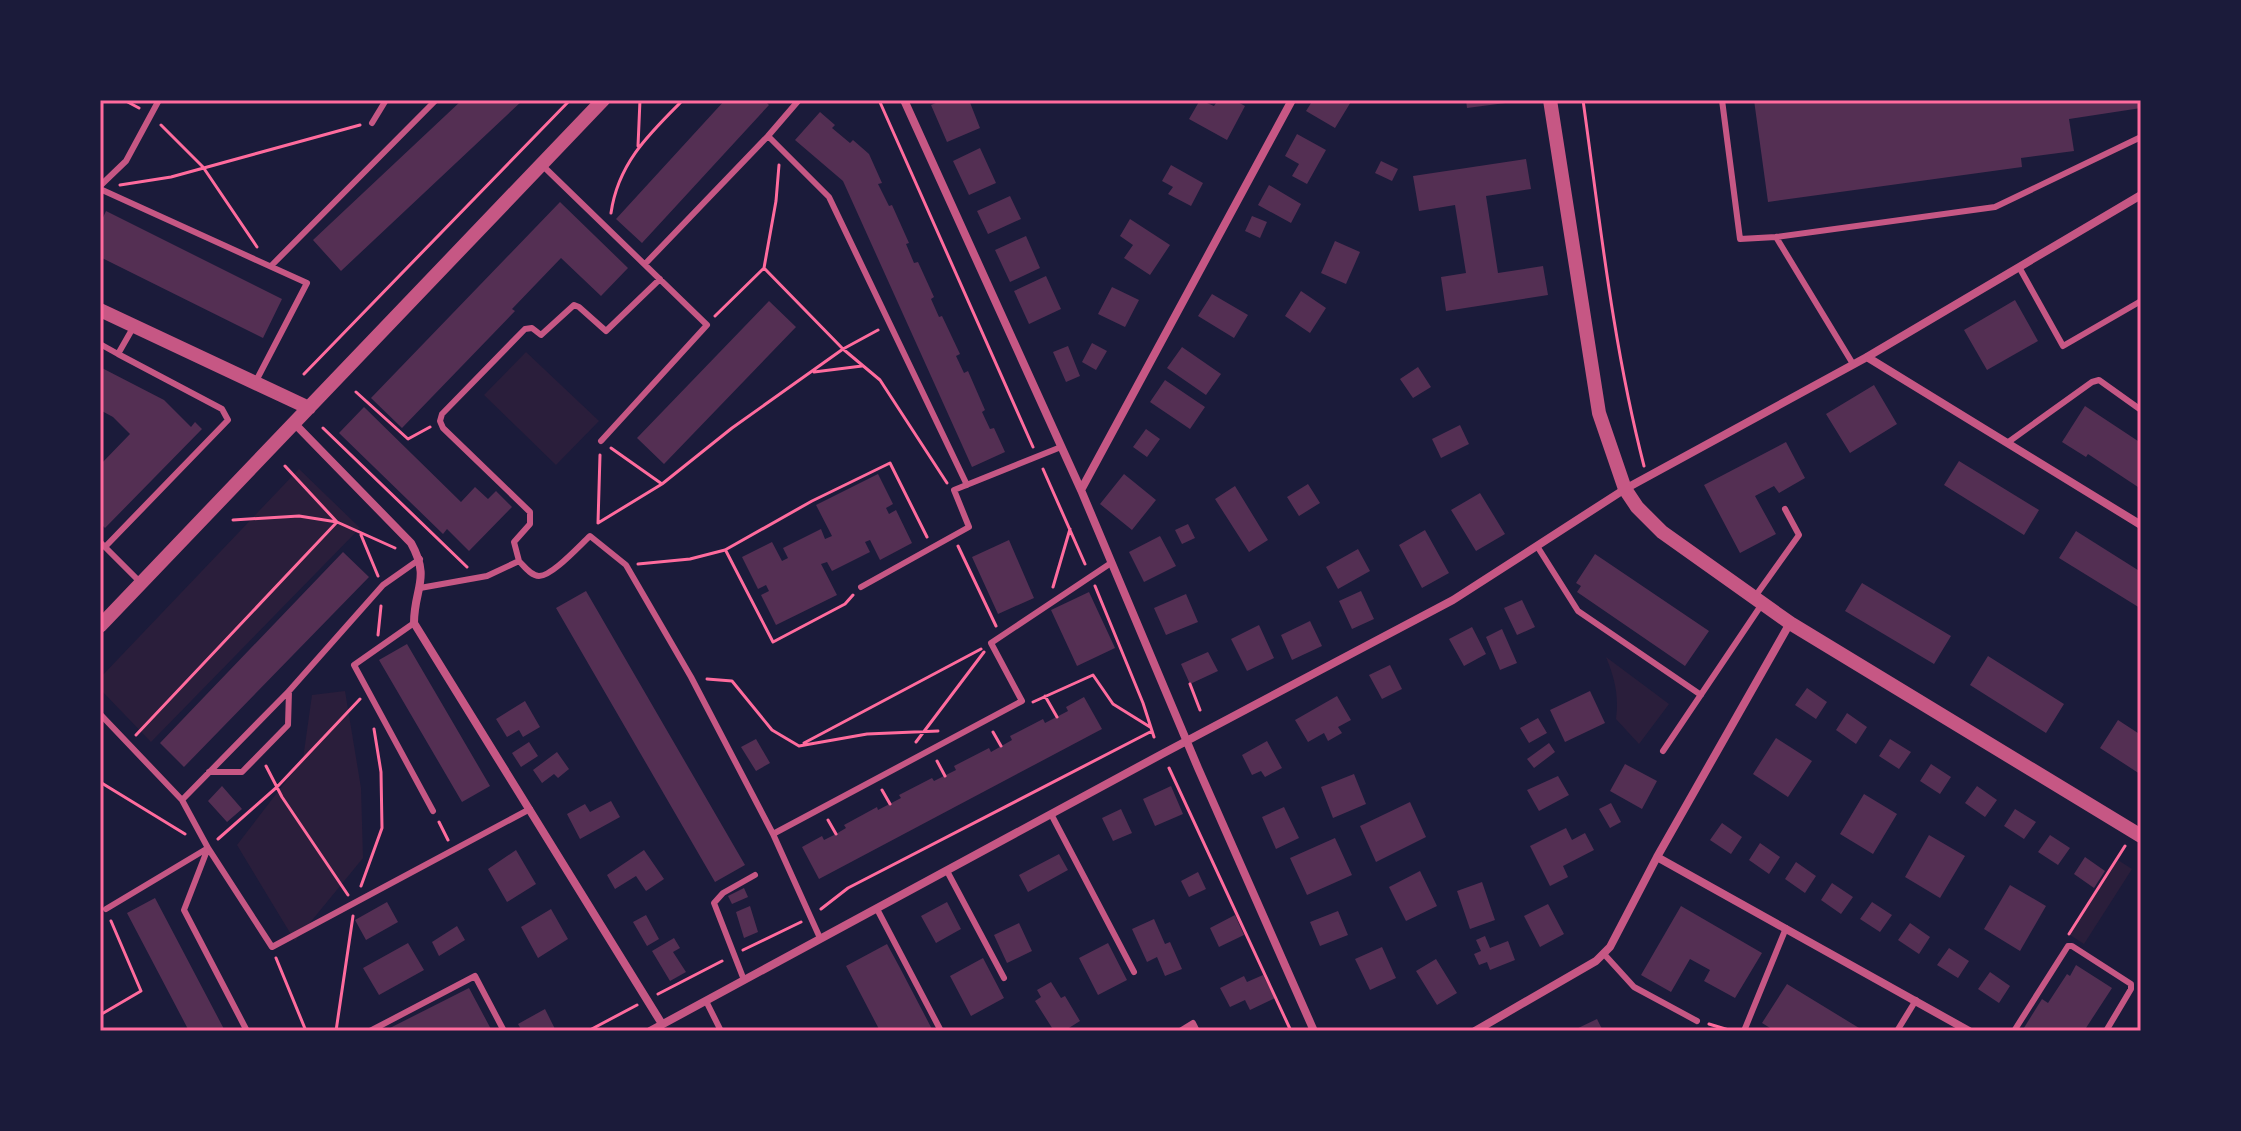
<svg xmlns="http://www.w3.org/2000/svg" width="2241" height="1131" font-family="Arial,sans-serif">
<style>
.green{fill:#2a1e3b}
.building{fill:#542f53}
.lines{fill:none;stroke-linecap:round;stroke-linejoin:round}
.path{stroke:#ff6b9d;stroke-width:3}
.service{stroke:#c65784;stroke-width:6}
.minor{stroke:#c65784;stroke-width:8}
.tertiary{stroke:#c65784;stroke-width:14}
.neatline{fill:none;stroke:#ff6b9d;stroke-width:3}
</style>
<rect width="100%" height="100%" fill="#1b1b3a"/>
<path class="green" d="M526,352L599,421L556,465L484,395Z
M299,469L360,528L151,742L100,689V678Z
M1606,657L1669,704L1639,744L1616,719C1619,696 1615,679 1606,657Z
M345,691L361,788L363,858L295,941L237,845L303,759L312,695Z
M2118,860L2132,869L2084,944L2070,935Z"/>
<path class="building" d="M462,100H523L341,271L313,240Z
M725,100H764L769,105L642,243L616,219Z
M943,100H969L980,128L947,142L931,105Z
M1200,100L1214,106L1218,100H1234L1245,106L1227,140L1189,119Z
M1313,100H1352L1335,128L1306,111Z
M1466,100H1513V102L1467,108Z
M1754,100H2141V108L2069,119L2074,151L2021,158L2022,167L1768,202Z
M820,112L835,125L832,128L850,143L853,140L869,154L882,183L878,184L889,206L892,205L909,243L906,244L914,263L918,262L934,297L931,299L939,317L942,316L960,354L956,356L964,373L968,371L985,410L982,412L990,429L994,428L1005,452L972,467L843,181L795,140Z
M1297,134L1326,150L1307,184L1292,176L1299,164L1285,156Z
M980,148L996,183L969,195L953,161Z
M1526,159L1531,189L1486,196L1498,273L1543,266L1548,295L1446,311L1441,277L1466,273L1455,205L1419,211L1413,176Z
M1381,161L1398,169L1392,181L1375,173Z
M1171,165L1203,183L1191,206L1168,194L1173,187L1162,181Z
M1269,185L1301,204L1291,223L1258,205Z
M1010,196L1021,219L988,234L977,211Z
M560,202L628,268L601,296L561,258L512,309L515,311L402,428L371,398Z
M106,211L282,299L263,338L100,257V224Z
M1252,216L1267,222L1260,238L1245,231Z
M1130,219L1170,245L1150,275L1124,258L1133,245L1120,236Z
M1026,236L1040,268L1010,282L995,250Z
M1335,241L1360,252L1346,284L1321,273Z
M1046,276L1061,309L1029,324L1014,291Z
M1112,287L1139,300L1125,327L1098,314Z
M1301,291L1326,308L1310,333L1285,316Z
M1212,294L1248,315L1234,338L1198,316Z
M2015,300L2038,341L1987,370L1964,330Z
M769,301L796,327L664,464L637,438Z
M1092,343L1107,351L1096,370L1082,362Z
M1068,346L1080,376L1066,382L1053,352Z
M1182,347L1221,374L1206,395L1167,368Z
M100,367L164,400L191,427L195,422L202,429L105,528L100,523V465L130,434L113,417L100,410Z
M1418,367L1431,387L1413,398L1400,379Z
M1165,380L1205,407L1190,429L1150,402Z
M1874,385L1897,424L1850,453L1826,414Z
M2085,406L2141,443V489L2088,454L2086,457L2062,442Z
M364,407L461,502L475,487L488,499L496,491L512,507L469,551L447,529L443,534L339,433Z
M1460,425L1469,444L1441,458L1432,439Z
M1146,429L1160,439L1147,457L1133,447Z
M1786,442L1805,478L1779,493L1774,486L1755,496L1776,534L1740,553L1704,485Z
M1959,461L2039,510L2024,535L1944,485Z
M878,474L893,504L886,508L889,514L896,510L912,543L880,560L870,540L865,542L870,552L832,571L827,562L821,564L837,595L776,625L761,595L769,591L766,585L758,589L742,557L772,542L782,561L788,558L783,548L821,529L825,539L832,536L816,505Z
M1124,474L1156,500L1132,530L1100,504Z
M1308,484L1320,503L1299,516L1287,497Z
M1235,486L1268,540L1249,552L1215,499Z
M1480,493L1505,534L1476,551L1451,510Z
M1188,524L1195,538L1182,544L1175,530Z
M1425,530L1449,573L1422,588L1399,545Z
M2076,531L2141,572L2140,608L2059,558Z
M1160,536L1176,566L1144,582L1129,552Z
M1009,540L1034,598L998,614L972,557Z
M1358,549L1370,571L1338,589L1326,567Z
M343,552L369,577L184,767L160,743Z
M1595,554L1709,631L1685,666L1577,592L1581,586L1576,583Z
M1862,583L1951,636L1934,664L1845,611Z
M586,591L745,865L715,882L556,608Z
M1361,591L1374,619L1352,629L1339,601Z
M1089,592L1115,648L1077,666L1051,610Z
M1186,594L1198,622L1166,635L1154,608Z
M1522,600L1535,627L1517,635L1504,608Z
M1310,621L1322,646L1292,660L1281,635Z
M1259,625L1274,658L1247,671L1231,639Z
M1472,627L1486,654L1464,666L1449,639Z
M1502,629L1517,663L1500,670L1486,637Z
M407,644L490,786L462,802L379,660Z
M1208,652L1218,671L1190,684L1181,664Z
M1988,656L2064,704L2046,733L1970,685Z
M1390,665L1402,689L1382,699L1369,675Z
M1807,688L1827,702L1816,719L1795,705Z
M1590,691L1605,723L1565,742L1550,710Z
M1337,696L1351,720L1338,727L1342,733L1328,741L1324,733L1308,742L1295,720Z
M1084,697L1102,729L819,879L802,847L822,836L824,840L836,834L846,828L844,825L877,807L878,810L901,798L899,795L932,778L934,781L956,770L954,766L989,748L991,752L1012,740L1010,736L1043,719L1045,723L1068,711L1066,707Z
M525,701L540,727L523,737L519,730L507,737L496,719Z
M1847,713L1867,727L1856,744L1836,730Z
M1538,718L1547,733L1529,743L1520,728Z
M2118,720L2141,735L2140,774L2100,748Z
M1776,738L1812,761L1788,797L1753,774Z
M756,739L770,763L756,771L741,747Z
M1890,739L1911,752L1899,769L1879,756Z
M1267,741L1282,768L1265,777L1261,771L1252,775L1242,755Z
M529,742L538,756L521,767L512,753Z
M1549,743L1555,752L1534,768L1527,759Z
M557,752L569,769L558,778L554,774L542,783L533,770Z
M1625,764L1657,781L1642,809L1610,791Z
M1931,764L1951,777L1940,794L1920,781Z
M1354,774L1366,804L1333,818L1321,787Z
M1558,776L1569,795L1539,811L1527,790Z
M222,786L242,809L227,822L208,801Z
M1171,786L1183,814L1155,826L1143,799Z
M1977,786L1997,800L1985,817L1965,803Z
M1864,794L1897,814L1873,854L1840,834Z
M611,801L620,817L580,839L567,814L585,804L590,812Z
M1410,802L1426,837L1376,862L1360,826Z
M1611,803L1621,822L1610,828L1599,809Z
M1284,807L1299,838L1276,849L1262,817Z
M1121,809L1132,833L1113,841L1102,818Z
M2015,809L2036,822L2024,839L2004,826Z
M1722,823L1742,837L1731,854L1710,840Z
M1566,828L1572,840L1585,833L1594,850L1563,866L1568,877L1550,886L1530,846Z
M1929,835L1965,856L1940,898L1905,877Z
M2050,835L2070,848L2058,865L2038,852Z
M1335,838L1352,875L1307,895L1290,858Z
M1760,843L1780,857L1769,874L1749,860Z
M516,850L536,884L507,902L488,869Z
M644,850L664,879L646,891L636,876L615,889L607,875Z
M1059,854L1068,870L1028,892L1019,875Z
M2085,857L2105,871L2094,888L2074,874Z
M1796,862L1816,876L1805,893L1785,879Z
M1420,871L1437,906L1406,921L1389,887Z
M1198,872L1206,889L1189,897L1181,881Z
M1482,882L1495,920L1470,929L1457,891Z
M1832,883L1853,897L1841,914L1821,900Z
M2010,885L2046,906L2020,951L1984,929Z
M744,888L748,897L732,904L728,896Z
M155,898L225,1031H189L127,913Z
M387,902L398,922L366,940L355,920Z
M947,902L961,929L936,943L921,916Z
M1872,902L1892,915L1880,932L1860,919Z
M1548,904L1564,934L1540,947L1524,916Z
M750,906L758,932L744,938L736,912Z
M1681,906L1762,953L1735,998L1704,981L1710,970L1690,959L1671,992L1641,975Z
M551,909L568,939L538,958L521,927Z
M1338,911L1348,935L1320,946L1310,922Z
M646,915L659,939L647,946L633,922Z
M1235,915L1244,935L1219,947L1210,928Z
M1154,919L1165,944L1170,942L1182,969L1165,976L1157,957L1147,962L1132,929Z
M1019,923L1032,951L1007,963L994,935Z
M1910,923L1930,937L1919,954L1898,940Z
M457,926L465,940L439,956L432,942Z
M1485,936L1490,948L1508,941L1515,960L1490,970L1487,962L1479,965L1474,954L1481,951L1476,940Z
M674,938L680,948L673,952L686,972L670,981L652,951Z
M408,943L424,970L379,995L363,968Z
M1108,943L1127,980L1098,995L1079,958Z
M887,944L900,968L933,1031H880L846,966Z
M1382,947L1396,978L1370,990L1355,959Z
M1949,948L1969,961L1958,978L1937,965Z
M983,958L1004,998L971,1016L950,976Z
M1436,959L1457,993L1437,1005L1416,971Z
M2076,965L2112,988L2084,1031H2022L2042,999L2048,1003L2067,974L2070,976Z
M1990,972L2010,986L1999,1003L1978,989Z
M1263,975L1275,998L1250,1010L1245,1000L1230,1007L1220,988L1244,976L1247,982Z
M1051,982L1061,998L1065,996L1080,1021L1064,1031H1054L1035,1001L1041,997L1037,990Z
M1787,984L1864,1031H1775L1762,1023Z
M469,988L492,1031H384Z
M545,1009L556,1031H522L518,1024Z
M1597,1019L1603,1031H1572Z"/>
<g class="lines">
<path class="path" d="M124,100L139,108
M879,100L1033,447
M1583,100C1600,222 1613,346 1644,466
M161,125L203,167L257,247
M638,146L640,100
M120,185L171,177L360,125
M611,213C618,163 649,134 683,100
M764,268L776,201L779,165
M715,316L764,268L843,349L878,330
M814,372L862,366
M304,374L570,100
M356,392L408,439L430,427
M323,428L467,567
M611,448L662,484
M1043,469L1085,564
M233,520L299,516L337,522L395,548
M598,523L662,484L732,428L843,349L880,380L947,483
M598,523L600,455
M361,535L378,576
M958,546L996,626
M726,551L773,642L845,604L853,595
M638,564L690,559L725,550L812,501L890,463L927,537
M1095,586L1143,703L1154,737
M1053,587L1070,529
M378,635L381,606
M707,679L732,681L772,730L799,746L867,734L938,731
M1190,684L1200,710
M1045,696L1057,717
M1033,702L1093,675L1113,704L1150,727
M993,732L1001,746
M136,735L337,522L285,466
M916,742L984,652
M804,743L981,649
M937,761L945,776
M266,766L282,797L348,895
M1169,768L1291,1031
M100,782L185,834
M882,790L890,804
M828,820L836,834
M439,822L448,840
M218,839L277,787L360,699
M361,886L382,828L381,772L374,729
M821,909L848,888L1152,731
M2069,934L2125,846
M743,950L801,922
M276,958L306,1031
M658,994L722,961
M100,1015L141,991L111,921
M1709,1024L1732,1031
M336,1031L353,916
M588,1031L637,1005"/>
<path class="service" d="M799,100L768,136L829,197L967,485
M1722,100L1740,239L1776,237L1995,207L2141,137
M372,123L386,100
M541,164L707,325L601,441
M100,186L126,161L159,100
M100,189L307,283L256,381
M1776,237L1853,364
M645,264L768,136
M271,266L436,100
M2019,267L2063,346L2141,301
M100,344L118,354L134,326
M2007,443L2092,382L2099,380L2141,410
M100,542L141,583
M1537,546L1578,611L1701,695
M105,547L228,420L222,409L118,354
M519,561L514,542L530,524V512L443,428L440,421L442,414L525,329L532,328L541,335L574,305L579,307L606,331L660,279
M861,587L969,527L954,490L1061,447
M420,588L487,576L519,561C524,566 531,576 539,576C552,576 579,546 590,536L626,565L691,677L773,834L820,938
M1754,598L1799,535L1785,509
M414,623L354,665L433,811
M100,714L182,800L289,691L383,585L420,559
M1663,751L1762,604
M209,772H242L288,725L289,691
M182,800L208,848L184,910L247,1031
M1051,814L1134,972
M773,834L1022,701L991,643L1111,563
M947,871L1004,978
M106,909L208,848L272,947L530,809
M877,909L941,1031
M1604,954L1634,987L1697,1021
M744,980L714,903L723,893L755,875
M706,1001L721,1031
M370,1031L475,976L504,1031
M1180,1031L1193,1023L1197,1031
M1744,1031L1786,928
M1897,1031L1916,1000
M2014,1031L2068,946H2072L2131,984V989L2106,1031"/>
<path class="minor" d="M904,100L1081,490L1198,768L1314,1031
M1867,357L2141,525
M294,423L411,543C431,579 414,588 414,623L662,1024
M1081,490L1292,100
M1657,857L1969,1031
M650,1031L1162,754L1453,600L1625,489L1867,357L2141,195
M1475,1031L1596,961L1610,947L1657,857L1790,623"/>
<path class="tertiary" d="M1550,100L1599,413L1625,489L1637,507L1662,532L1790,623L2141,836
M100,310L309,408
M100,626L603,100"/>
</g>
<rect width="2241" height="1131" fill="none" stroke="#1b1b3a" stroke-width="204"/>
<rect x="102" y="102" width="2037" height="927" class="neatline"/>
</svg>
